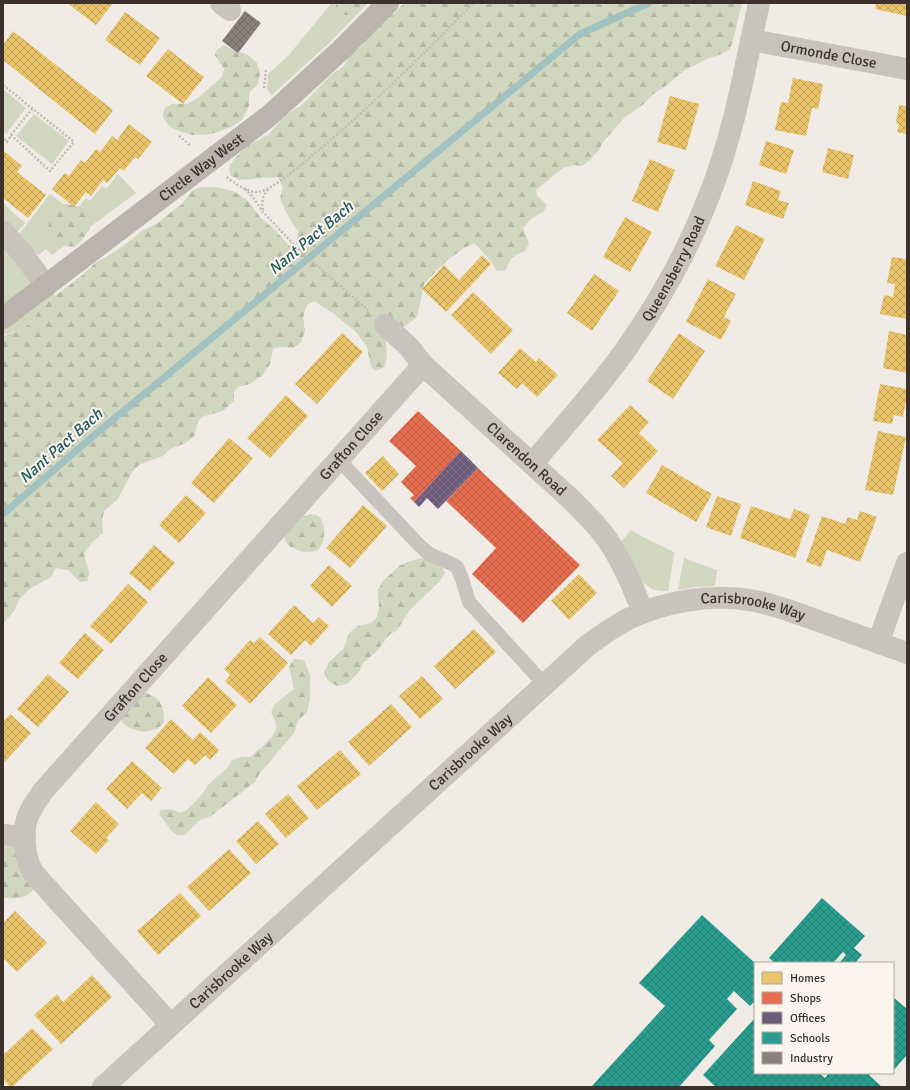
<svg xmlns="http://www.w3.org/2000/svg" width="910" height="1090" font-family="Signika,sans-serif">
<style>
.green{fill:#d1d6bf}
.forest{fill:url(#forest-firs)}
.homes{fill:url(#homes-cross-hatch)}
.shops{fill:url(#shops-cross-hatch)}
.offices{fill:url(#offices-cross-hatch)}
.schools{fill:url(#schools-cross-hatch)}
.industry{fill:url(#industry-cross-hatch)}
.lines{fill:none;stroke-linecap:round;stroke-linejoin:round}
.stream{stroke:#a1c2c1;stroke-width:7}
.path{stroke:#c2bbb6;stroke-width:2.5;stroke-dasharray:2 2;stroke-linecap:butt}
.lane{stroke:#c9c3be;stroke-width:14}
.street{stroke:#c9c3be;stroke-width:22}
.secondary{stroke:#bab3ae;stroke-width:22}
.labels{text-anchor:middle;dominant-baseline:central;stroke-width:4;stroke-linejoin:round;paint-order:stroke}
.street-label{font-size:15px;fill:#3b302b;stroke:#fbf5ee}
.water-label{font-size:16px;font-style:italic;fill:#1f5a5e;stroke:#fbf5ee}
</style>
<defs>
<pattern id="forest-firs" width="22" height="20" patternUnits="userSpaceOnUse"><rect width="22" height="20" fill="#d1d6bf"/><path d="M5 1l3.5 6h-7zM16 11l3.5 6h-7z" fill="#b4b8a4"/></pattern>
<pattern id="homes-cross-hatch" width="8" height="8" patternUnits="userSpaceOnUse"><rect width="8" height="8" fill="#e9c46a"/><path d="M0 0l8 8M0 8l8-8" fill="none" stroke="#bea057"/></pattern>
<pattern id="shops-cross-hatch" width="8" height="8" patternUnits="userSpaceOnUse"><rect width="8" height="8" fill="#e76f51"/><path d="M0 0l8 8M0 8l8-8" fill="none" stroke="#bc5c43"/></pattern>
<pattern id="offices-cross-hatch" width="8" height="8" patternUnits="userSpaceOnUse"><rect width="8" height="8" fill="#6d597a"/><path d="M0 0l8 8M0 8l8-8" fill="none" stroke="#83738b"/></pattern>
<pattern id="schools-cross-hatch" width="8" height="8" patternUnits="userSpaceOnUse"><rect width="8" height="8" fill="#2a9d8f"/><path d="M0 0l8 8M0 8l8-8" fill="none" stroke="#258075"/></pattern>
<pattern id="industry-cross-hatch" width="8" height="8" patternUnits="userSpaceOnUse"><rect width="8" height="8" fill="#8a817c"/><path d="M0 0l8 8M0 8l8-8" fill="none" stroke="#726a66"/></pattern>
</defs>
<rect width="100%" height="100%" fill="#f0ebe5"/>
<path class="green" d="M331,3H368L327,45L272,95L267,90L268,74L288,56L326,10Z
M3,89L26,108L6,134L3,131Z
M34,114L69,141L52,164L16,136Z
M118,174L136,193L52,255L46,249L39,255L22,244L16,238L50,194L74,213L86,198L90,201L102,186L106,189Z
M3,203L11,210V211L25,223L14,236L3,225Z
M3,232L55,296L41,307L32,322L23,329L3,335Z
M631,530L647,539L674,552V554L668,591C664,591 659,591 655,590C638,584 628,558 620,543Z
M684,558L717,570L715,585L714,586L695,587L678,590Z"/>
<path class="forest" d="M336,3H362C358,13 354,15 344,15L336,9Z
M404,3H742L732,44L729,50L719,55L709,58L685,70L667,85L652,95L644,104L625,117L603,142L599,150L590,160L582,166L574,165L563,168L536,190L537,196L541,199L547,205L543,212L531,219L523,228L529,243L525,251C514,255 509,259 506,270L497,271C491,260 483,252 474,243L464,248L449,259L438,269L424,284L417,317L406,326L392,328H382C387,343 388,351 385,367L376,371L371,367L367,347L356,332L334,314L314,301L307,305L303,317L305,331L301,342L294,348L281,347L273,349L270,364L263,375L250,384L238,387L234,392V401C230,404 226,409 222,411C204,418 198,412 195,435L186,443L170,449L163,456L140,464L132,472L118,499L104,511L102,522L103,533L92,542L84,554L89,573L87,581L80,582L68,570L56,568L51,577L28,590L19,600L15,610L3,624V336L23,329L32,322L41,307L85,273L95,263L108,256L127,243L142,231L158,223L171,212L181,205L193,190L202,187H215L233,191L247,200L261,218L276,231L289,246L296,244L298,232L286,212L280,198L283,187L278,177L239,180L230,175L229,167L235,158L247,146L268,135L286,115L302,105L331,75L344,66L351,54L363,45L366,33L381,19L394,14Z
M224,46L248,55L257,63L260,73L258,84L249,93V106L242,120L231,127L212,134L193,135L179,131L170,127L163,117L164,109L171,104H187L198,98L222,77L224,69L215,55L217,49Z
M66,204L80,207L89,217L90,229L81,241L74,247L60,245L52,238L48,230L50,217L55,208Z
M312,514C314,515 317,515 318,516C326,522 325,539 321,546C315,556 299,552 291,547C289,546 287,543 285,541V530L300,517Z
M422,558L441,565L445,573L439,582L410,610L397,630L389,635L377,651L363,663L359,672L347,684L337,686L328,681L324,672L329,662L344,648L349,633L358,626L371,623L377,617L379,608L378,595V590L383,581L399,566L410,561Z
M294,659L304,660L310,675V698L307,712L298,721L294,733L260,773L255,782L211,816L200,820L184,835H177L171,830L159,814L161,810L171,809L180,813L187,810L196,801L204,792L208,785L229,766L232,760L241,757H250C258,750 278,736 276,725C276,721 273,716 271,712L275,704L294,689L289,667Z
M139,691C158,695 164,702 164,722L157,729L143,732L128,727L122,722L119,712Z
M3,847H14L28,852L36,887C25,899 19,899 5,898L3,896Z"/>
<path class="homes" d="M67,3H113L96,25Z
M876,3H907V16L875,9Z
M125,12L160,38L140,65L105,40Z
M13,31L113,110L95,134L3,60V45Z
M168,49L204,77L183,104L146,76Z
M793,78L823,84L818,109L812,108L806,136L775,130L781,102L788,103Z
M670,96L699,104L686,150L657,142Z
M899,105L907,106V134L897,132L899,124L896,123Z
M129,124L152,142L138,159L135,157L124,171L120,168L107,183L103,180L91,196L86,192L74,207L52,189L65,173L69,176L81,160L85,163L96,149L100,152L112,136L117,140Z
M766,141L794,150L786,174L759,165Z
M828,148L854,155L848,179L822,172Z
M3,150L22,166L17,172L46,195L28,218L3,198Z
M650,159L675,170L658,212L632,201Z
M753,181L781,191L778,200L789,203L783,219L745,205Z
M625,217L652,232L630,272L603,257Z
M736,225L765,239L744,280L715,266Z
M482,255L491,264L446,312L422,289L444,265L459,280Z
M892,257L907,259V319L880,314L884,295L893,297L895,284L887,283Z
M594,274L619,291L592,331L567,313Z
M708,279L736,294L724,317L731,321L721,340L686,322Z
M473,292L513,330L491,354L451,315Z
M889,331L907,335V373L883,368Z
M342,333L363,352L317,404L295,384Z
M679,333L705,351L673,399L647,381Z
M520,348L536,362L539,358L558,375L537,397L522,383L517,389L498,373Z
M880,384L907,389V396L903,417L894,415L892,424L873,421Z
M286,395L308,416L270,458L247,438Z
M630,405L649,422L639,433L658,451L624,488L611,476L623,463L597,440Z
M878,431L906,437L893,495L865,490Z
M229,438L253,458L214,503L191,483Z
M383,456L399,474L382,491L365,473Z
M662,465L712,494L696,522L646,493Z
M186,495L206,513L179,543L159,525Z
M717,496L741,504L731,536L706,527Z
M363,505L387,526L350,568L326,548Z
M751,506L790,519L794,509L810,515L795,558L740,538Z
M860,511L877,517L860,562L827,550L821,567L806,562L822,516L845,524L848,517L857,520Z
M154,545L175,563L150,591L129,573Z
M329,565L352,586L332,607L310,586Z
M579,574L597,593L569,620L551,601Z
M128,584L148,602L111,644L90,626Z
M294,605L313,623L319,617L329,626L311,646L305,640L291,655L268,634Z
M474,629L496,652L455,689L434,666Z
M85,633L104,650L78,679L59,663Z
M260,637L288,663L250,704L225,681L230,675L224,669L250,640L254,643Z
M48,674L69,692L38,727L17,709Z
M422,676L443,699L420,719L399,696Z
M208,677L237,705L211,733L182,706Z
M391,704L412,727L369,766L348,742Z
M10,714L31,733L5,762L3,760V722Z
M171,719L193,740L200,732L219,750L210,760L205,755L195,765L188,759L174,774L145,748Z
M340,750L361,774L317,810L297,786Z
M132,761L162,788L151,801L142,793L127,809L106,789Z
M288,794L309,818L286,838L265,814Z
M96,802L119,824L106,838L109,840L96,854L70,831Z
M258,821L279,844L256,864L236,841Z
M229,849L251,873L209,911L187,887Z
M180,893L201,916L158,955L137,931Z
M15,911L47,943L17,972L3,958V923Z
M92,975L112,997L61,1044L34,1015L57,994L63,1002Z
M32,1028L53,1049L12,1087H10L3,1079V1055Z"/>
<path class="shops" d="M418,411L461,451L414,502L410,498L414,495L401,482L416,466L389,441Z
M478,468L580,565L523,623L472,574L496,548L446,501Z"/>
<path class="offices" d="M461,451L478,468L438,509L427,498L419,507L414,502Z"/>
<path class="schools" d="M822,898L865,936L854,948L862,955L855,963H839L846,955L843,952L833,963H775L769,958Z
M702,915L755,963V1001L750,1006L734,991L727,999L737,1009L709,1040L715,1046L679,1087H591L665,1006L639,983Z
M893,997L907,1009V1055L893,1071Z
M755,1018V1073H819L825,1078L829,1073H871L869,1075L882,1087H716L703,1075Z"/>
<path class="industry" d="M245,11L261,23L238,53L222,41Z"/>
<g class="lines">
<path class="stream" d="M3,514L92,437L580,34L649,3"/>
<path class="path" d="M3,85L74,142L50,171L11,135L7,142L3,138
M264,88L266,70
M11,135L32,109
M179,136L191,146
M227,177C234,183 247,192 257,192C273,191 306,160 319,150C359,116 396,81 433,44C446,31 460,17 473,3
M245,189L253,197L263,212L298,249L368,310
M263,210C261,202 263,196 268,189"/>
<path class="lane" d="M339,460L419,545L429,554L452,564L457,567L462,579L469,602L545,685"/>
<g class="street">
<path d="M221,3L230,10"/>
<path id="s1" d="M751,40L907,69"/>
<path d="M3,232L22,253L46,286"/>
<path id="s2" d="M385,325L409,347L423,365L574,502C584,513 595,523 604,535C621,558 633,586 643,613"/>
<path id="s3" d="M532,464C563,427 596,391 624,352C658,304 688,251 709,196C734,134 745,68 759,3"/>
<path d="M878,643L907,563"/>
<path d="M3,835L25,837"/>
<path id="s4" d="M171,1025L45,886C41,881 36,877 33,872C24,858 22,831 28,816C32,806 38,798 44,790L423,365"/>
<path id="s5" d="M103,1087L587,646C600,636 613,627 628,619C664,601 714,593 755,601C775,605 794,612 813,619C844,630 876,642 907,653"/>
</g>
<path class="secondary" id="s6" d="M3,318L269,116L342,49L388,3"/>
</g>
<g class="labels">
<g class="street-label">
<text stroke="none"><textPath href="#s1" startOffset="79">Ormonde Close</textPath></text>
<text stroke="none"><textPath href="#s6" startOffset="249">Circle Way West</textPath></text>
<text stroke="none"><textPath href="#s3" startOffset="242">Queensberry Road</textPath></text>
<text stroke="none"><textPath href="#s4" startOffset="756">Grafton Close</textPath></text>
<text stroke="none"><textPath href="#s2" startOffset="195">Clarendon Road</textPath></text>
<text stroke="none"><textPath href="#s5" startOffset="833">Carisbrooke Way</textPath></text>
<text stroke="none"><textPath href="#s4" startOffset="432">Grafton Close</textPath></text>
<text stroke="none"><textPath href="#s5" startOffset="497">Carisbrooke Way</textPath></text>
<text stroke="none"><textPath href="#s5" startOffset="173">Carisbrooke Way</textPath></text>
</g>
<g class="water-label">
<text transform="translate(311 238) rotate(-40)">Nant Pact Bach</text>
<text transform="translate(61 446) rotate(-41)">Nant Pact Bach</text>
</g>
</g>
<rect width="910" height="1090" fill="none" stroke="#3b302b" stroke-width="8"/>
<rect x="754" y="962" width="140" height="112" fill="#fbf5ee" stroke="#aea6a0"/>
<rect x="762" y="972" width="20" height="12" fill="#e9c46a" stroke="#aea6a0"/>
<text x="790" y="982" font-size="12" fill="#3b302b">Homes</text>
<rect x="762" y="992" width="20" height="12" fill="#e76f51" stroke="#aea6a0"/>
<text x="790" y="1002" font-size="12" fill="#3b302b">Shops</text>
<rect x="762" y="1012" width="20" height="12" fill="#6d597a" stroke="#aea6a0"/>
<text x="790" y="1022" font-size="12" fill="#3b302b">Offices</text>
<rect x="762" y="1032" width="20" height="12" fill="#2a9d8f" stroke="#aea6a0"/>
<text x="790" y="1042" font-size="12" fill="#3b302b">Schools</text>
<rect x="762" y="1052" width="20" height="12" fill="#8a817c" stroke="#aea6a0"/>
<text x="790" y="1062" font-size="12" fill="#3b302b">Industry</text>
</svg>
